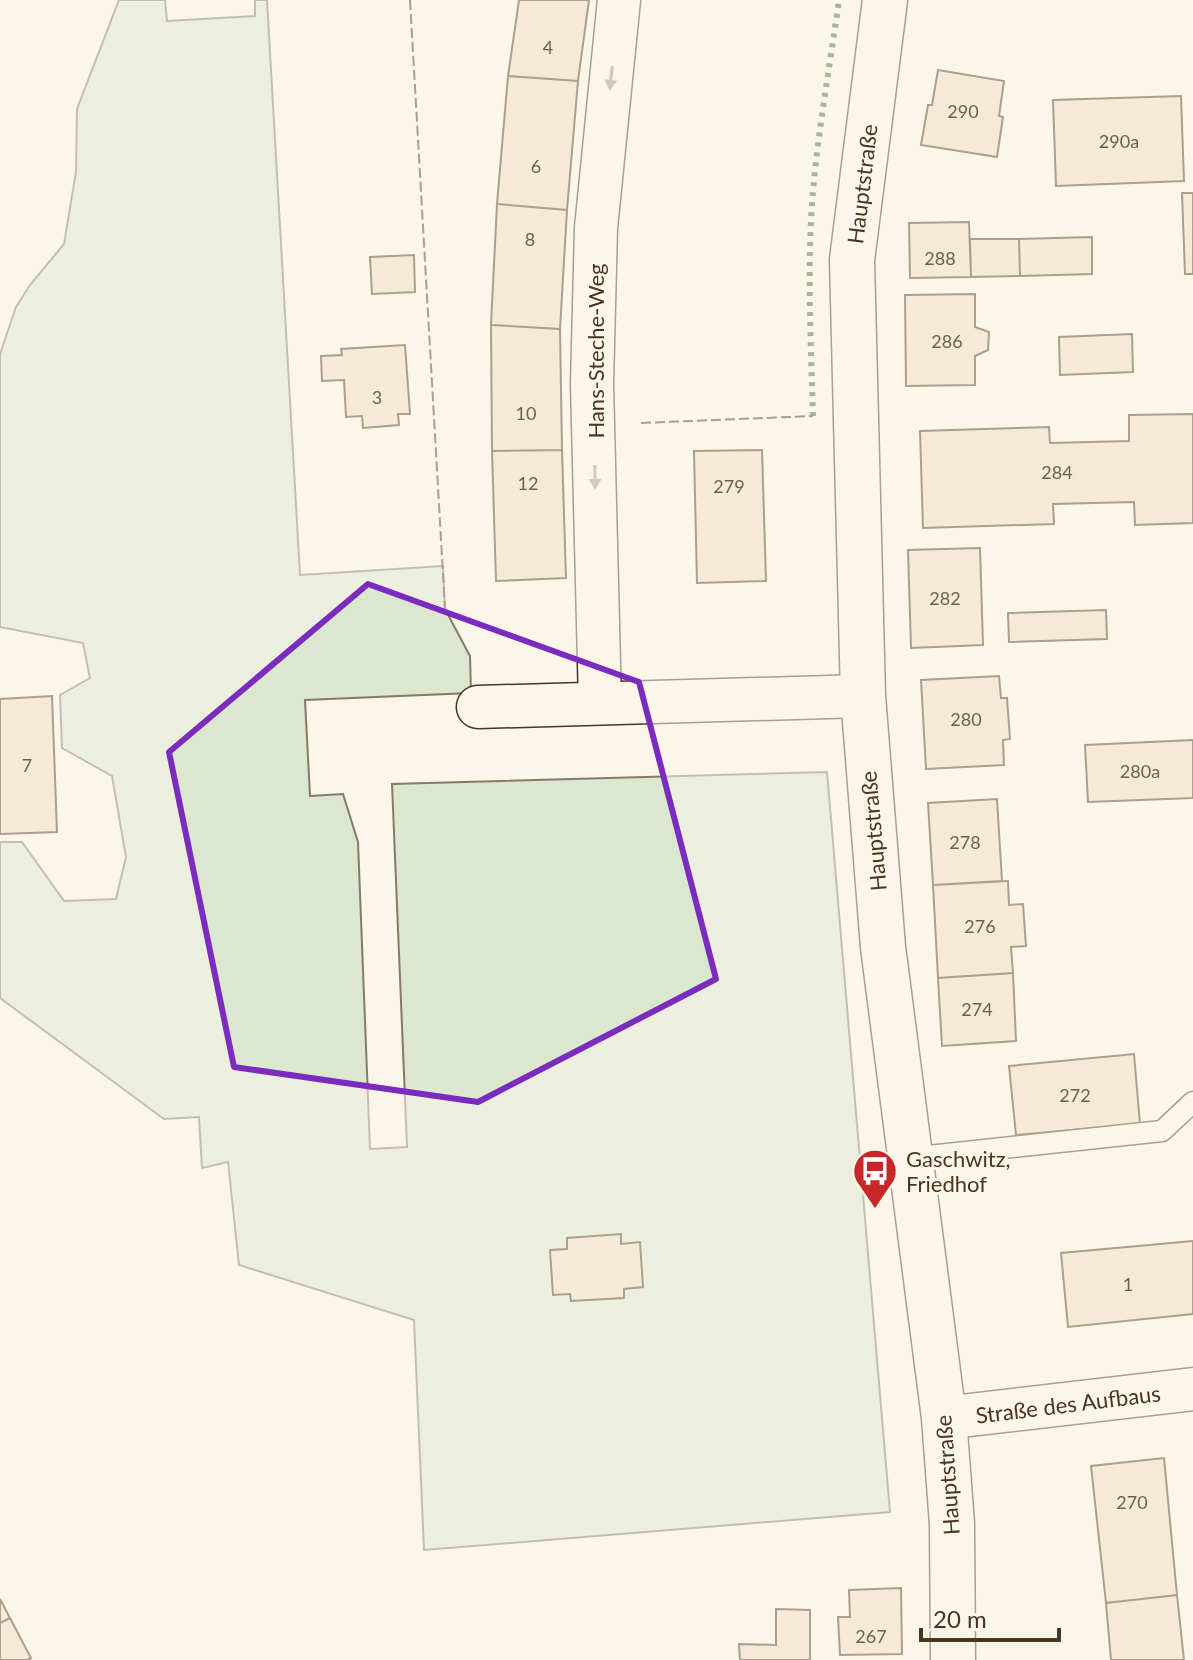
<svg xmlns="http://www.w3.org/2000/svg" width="1193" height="1660" font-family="Lato,sans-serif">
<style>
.green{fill:#dce7d0;stroke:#887966;stroke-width:2}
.building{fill:#ecdcbc;stroke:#4a3520;stroke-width:2}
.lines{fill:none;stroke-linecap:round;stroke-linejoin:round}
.service-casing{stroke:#4a3520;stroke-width:23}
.minor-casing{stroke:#4a3520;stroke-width:45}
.secondary-casing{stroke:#4a3520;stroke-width:47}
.service{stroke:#fbf6e9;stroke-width:20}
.minor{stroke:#fbf6e9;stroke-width:42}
.secondary{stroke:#fbf6e9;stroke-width:44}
.hedge{stroke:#436837;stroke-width:6;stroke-dasharray:4 6;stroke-linecap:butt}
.fence{stroke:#4a3520;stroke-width:2;stroke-dasharray:10 4;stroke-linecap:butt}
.oneway{fill:#a29684}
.marked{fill:none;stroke:#7b2cbf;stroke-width:6;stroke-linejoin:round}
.labels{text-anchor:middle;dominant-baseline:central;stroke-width:6;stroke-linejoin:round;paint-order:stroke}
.number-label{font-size:18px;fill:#725f47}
.street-label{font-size:22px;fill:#4a3520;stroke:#fbf6e9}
.poi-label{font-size:22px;fill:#4a3520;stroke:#fbf6e9;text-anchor:start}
</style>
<rect width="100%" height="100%" fill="#fbf6e9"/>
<path class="green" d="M119,0H165L167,21L255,16V0H267L300,575L443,566L445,609L470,656L471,693L305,700L310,796L343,794L358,842L370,1149L407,1147L392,784L827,772L890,1512L424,1550L414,1320L239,1265L228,1162L202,1168L199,1117L164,1119L0,998V842H22L64,901L116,899L126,857L112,776L62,748L60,695L90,678L83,643L0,627V354L16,307L30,285L64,244L76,172L77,109Z"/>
<path class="building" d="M519,0H589L578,81L508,76Z
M938,70L1004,81L999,116L1003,117L997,157L921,145L928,105H932Z
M508,76L578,81L567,210L497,204Z
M1181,96L1184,181L1056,186L1053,100Z
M1182,193H1193V274H1185Z
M497,204L567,210L560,329L491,325Z
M969,222L971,277L910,278L909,223Z
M1092,237V274L1020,276L1019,239Z
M970,239H1019L1020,276L971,277Z
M414,255L415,292L372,294L370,257Z
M975,294V327L989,332L988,350L975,356V385L906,386L905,295Z
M491,325L560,329L562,450L492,451Z
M1132,334L1133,372L1060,375L1059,337Z
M405,345L410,414H398L399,425L363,428L362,416L346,417L344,380L322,381L321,356L342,355L341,349Z
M1193,414V523L1135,525L1134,502L1053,504L1054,524L923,528L920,431L1049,427L1050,443L1129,441V415Z
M562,450L566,578L496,581L492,451Z
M762,450L766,581L697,583L694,451Z
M980,548L983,645L911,648L908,550Z
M1106,610L1107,639L1009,642L1008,613Z
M999,676L1001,698H1007L1010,739L1003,740L1004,765L926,769L921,680Z
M52,696L57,832L0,834V699Z
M1193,740V798L1088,802L1085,745Z
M997,799L1002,881L933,885L928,803Z
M1008,881L1009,905L1023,904L1026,946L1011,947L1013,973L938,978L933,885Z
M1013,973L1016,1041L942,1046L938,978Z
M1134,1054L1140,1124L1016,1135L1009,1066Z
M621,1234V1244L640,1242L643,1287L624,1289V1298L571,1301L570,1294L553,1295L550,1250L567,1249V1238Z
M1193,1241V1314L1068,1327L1061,1253Z
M1164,1458L1177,1595L1106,1603L1091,1466Z
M901,1588L902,1654L840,1655L838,1617H850L849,1590Z
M1177,1595L1184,1660H1111L1106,1603Z
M0,1599L10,1618L0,1623Z
M776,1609L810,1610V1660H740L739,1644L776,1645Z
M10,1618L31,1658L27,1660H0V1623Z"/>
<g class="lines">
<g class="service-casing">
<path id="service" d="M910,1158L1162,1131L1193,1102"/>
</g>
<g class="minor-casing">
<path id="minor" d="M600,703L592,384L596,228L619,0
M478,707L863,696
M944,1418L1193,1389"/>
</g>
<g class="secondary-casing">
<path id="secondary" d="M885,0L852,260L863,696L883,947L944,1418L952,1524L953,1660"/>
</g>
<use href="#service" class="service"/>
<use href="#minor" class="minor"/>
<use href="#secondary" class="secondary"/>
<path class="hedge" d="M813,416C811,351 808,285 811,220C815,146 829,73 839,0"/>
<path class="fence" d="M410,0L445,609
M641,423L813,416"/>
</g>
<defs><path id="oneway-solid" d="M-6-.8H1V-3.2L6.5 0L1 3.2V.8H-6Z" transform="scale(2)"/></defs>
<g class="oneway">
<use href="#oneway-solid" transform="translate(611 78) rotate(96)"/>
<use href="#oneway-solid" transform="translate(595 477) rotate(89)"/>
</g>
<path d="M0 0H1193V1660H0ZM368,584L639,682L716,979L478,1102L234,1067L169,752Z" fill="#fbf6e9" fill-opacity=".55" fill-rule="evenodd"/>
<path class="marked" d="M368,584L639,682L716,979L478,1102L234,1067L169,752Z"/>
<defs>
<g id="bus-pin" transform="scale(2.3)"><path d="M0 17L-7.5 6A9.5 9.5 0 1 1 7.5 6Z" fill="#c62828" stroke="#fbf6e9"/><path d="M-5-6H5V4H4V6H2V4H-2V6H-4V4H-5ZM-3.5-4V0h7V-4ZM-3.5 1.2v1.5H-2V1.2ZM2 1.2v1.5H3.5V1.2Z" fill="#fff"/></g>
</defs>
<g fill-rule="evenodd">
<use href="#bus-pin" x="875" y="1171"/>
</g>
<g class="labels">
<g class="number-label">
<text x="548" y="47">4</text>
<text x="963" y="111">290</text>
<text x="1119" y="141">290a</text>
<text x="536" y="166">6</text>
<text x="530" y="239">8</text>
<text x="940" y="258">288</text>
<text x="947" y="341">286</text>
<text x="377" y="397">3</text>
<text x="526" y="413">10</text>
<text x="1057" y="472">284</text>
<text x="528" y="483">12</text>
<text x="729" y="486">279</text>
<text x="945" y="598">282</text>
<text x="966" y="719">280</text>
<text x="27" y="765">7</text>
<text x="1140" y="771">280a</text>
<text x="965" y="842">278</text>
<text x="980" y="926">276</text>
<text x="977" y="1009">274</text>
<text x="1075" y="1095">272</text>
<text x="1128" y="1284">1</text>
<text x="1132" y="1502">270</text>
<text x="871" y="1636">267</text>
</g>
<g class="street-label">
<text transform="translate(862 184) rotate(-83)">Hauptstraße</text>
<text transform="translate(595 351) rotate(-90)">Hans-Steche-Weg</text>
<text transform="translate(873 831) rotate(-95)">Hauptstraße</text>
<text transform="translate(1068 1404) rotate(-7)">Straße des Aufbaus</text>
<text transform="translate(947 1475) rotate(-94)">Hauptstraße</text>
</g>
<g class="poi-label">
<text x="906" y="1158">Gaschwitz,<tspan x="906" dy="25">Friedhof</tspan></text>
</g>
</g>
<path d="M921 1628v12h138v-12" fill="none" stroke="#4a3520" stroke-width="4"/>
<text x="933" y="1628" font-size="24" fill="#4a3520" stroke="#fbf6e9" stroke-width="6" paint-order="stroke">20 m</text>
</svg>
